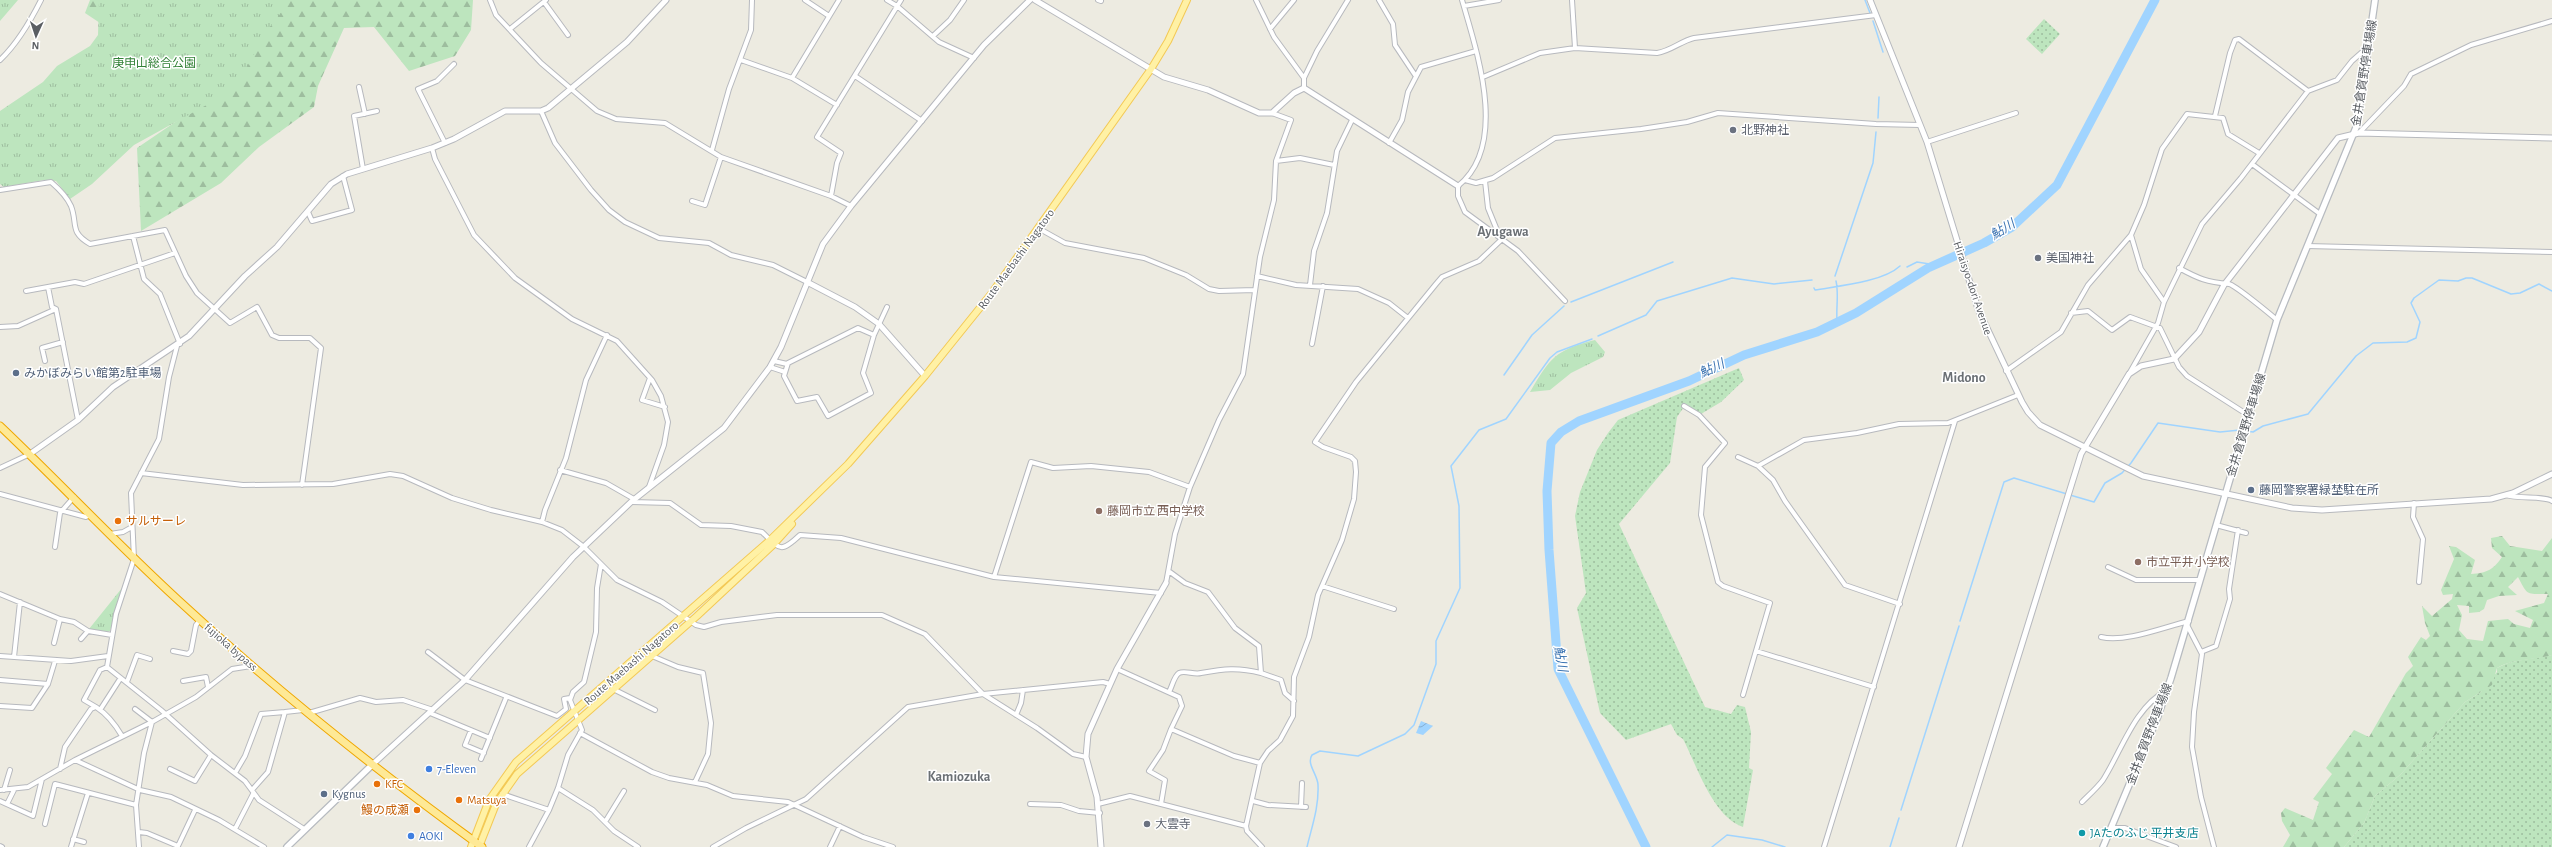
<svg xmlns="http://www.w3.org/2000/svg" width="2552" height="847" font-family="'Alegreya Sans','Noto Sans JP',sans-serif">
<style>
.grass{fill:url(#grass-dots)}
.forest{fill:url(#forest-firs);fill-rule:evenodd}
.park{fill:url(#park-tufts)}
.water{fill:url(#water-waves)}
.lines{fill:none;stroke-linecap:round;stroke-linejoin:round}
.stream{stroke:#a0d4ff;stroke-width:1.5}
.river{stroke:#a0d4ff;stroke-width:9}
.minor-casing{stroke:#b7b9be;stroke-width:6}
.tertiary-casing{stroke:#b7b9be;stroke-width:7}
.secondary-casing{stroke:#b7bbc0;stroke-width:8}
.primary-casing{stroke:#f3c955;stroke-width:8}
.trunk-casing{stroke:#efa700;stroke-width:9}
.minor{stroke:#fff;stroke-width:4}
.tertiary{stroke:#fff;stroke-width:5}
.secondary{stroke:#fff;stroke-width:5.5}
.primary{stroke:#fff1a5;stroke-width:6}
.trunk{stroke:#fee996;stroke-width:7}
.worship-dot{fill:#6b7280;stroke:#fff;stroke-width:1.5}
.service-dot{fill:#5c6f8a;stroke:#fff;stroke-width:1.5}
.education-dot{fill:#8d6e63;stroke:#fff;stroke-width:1.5}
.food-dot{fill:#e8710a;stroke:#fff;stroke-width:1.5}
.shop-dot{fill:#3f7fe0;stroke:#fff;stroke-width:1.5}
.culture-dot{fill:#0f9aa8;stroke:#fff;stroke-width:1.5}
.labels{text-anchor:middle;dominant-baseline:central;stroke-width:3;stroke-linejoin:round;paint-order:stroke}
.park-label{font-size:12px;fill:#328137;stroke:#fff}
.street-label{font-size:12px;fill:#5a5e63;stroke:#fff}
.worship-label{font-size:12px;fill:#5b616d;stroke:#fff;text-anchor:start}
.service-label{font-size:12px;fill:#4e5e75;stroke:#fff;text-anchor:start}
.education-label{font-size:12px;fill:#785e54;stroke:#fff;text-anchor:start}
.food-label{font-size:12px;fill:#c56008;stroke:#fff;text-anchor:start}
.shop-label{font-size:12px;fill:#366cbe;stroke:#fff;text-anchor:start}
.culture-label{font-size:12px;fill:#0d838f;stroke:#fff;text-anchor:start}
.water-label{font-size:13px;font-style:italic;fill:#3c74b2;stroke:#fff}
.quarter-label{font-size:14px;font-weight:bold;fill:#6b7075;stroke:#fff}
</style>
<defs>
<pattern id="grass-dots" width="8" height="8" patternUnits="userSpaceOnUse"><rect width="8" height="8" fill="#bde5be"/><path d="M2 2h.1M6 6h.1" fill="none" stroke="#9dbd9e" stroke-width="1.8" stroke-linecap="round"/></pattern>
<pattern id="forest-firs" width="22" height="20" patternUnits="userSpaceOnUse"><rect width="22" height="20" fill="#bde5be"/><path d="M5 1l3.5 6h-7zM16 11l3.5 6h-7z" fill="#9dbd9e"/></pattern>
<pattern id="park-tufts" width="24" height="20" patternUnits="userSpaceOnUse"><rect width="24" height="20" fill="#bde5be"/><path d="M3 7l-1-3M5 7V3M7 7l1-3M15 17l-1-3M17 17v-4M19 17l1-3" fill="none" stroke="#9dbd9e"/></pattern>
<pattern id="water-waves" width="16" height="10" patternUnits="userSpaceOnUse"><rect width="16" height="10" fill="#a0d4ff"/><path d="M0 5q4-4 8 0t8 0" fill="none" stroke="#85afd2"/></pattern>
</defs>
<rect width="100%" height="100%" fill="#edebe1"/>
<path class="grass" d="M2044,19L2060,34L2042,54L2026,39Z
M1739,368L1744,380L1721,402L1701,414L1686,404L1677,417L1670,463L1619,524L1705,707L1731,714L1737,705L1745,707L1751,732L1749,768L1753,770L1743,827C1713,817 1697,766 1683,739L1677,735L1671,724L1626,740L1600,713L1577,608L1586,593L1575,516L1580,492L1597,450L1608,433L1618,420Z
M2552,655V847H2344L2364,823L2375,796L2401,774L2465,702L2481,692L2497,672V668C2511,659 2535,659 2552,655Z"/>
<path class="forest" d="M90,0H473L471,30L455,56L409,71L374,27L344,28L318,86L314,107L259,147L221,183L141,231L137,148L218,93L133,45L85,13Z
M2502,536L2510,546L2542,551L2552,538V655C2535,660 2511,659 2497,668L2492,685L2465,702L2401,774L2375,796L2364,823L2344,847H2283L2290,835L2282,821L2281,813L2285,808L2313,820L2319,802L2313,799L2332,774L2326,768L2354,730L2369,737L2406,673L2413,666L2408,657L2421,637L2426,640L2430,636L2425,623L2422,606L2432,616L2452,599L2453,594L2443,595L2441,590L2454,559L2449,546L2456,547L2475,560L2471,574C2487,573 2493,570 2502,557L2492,548L2491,538ZM2518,577C2528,596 2526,594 2548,594L2544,603L2515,611L2533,620L2530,628L2514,624L2508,619L2488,621L2483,641L2467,639L2459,630L2462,615L2457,605L2469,606V613L2479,612L2484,609L2487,600L2499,596L2517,595L2508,587Z"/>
<path class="park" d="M0,0H18L0,21Z
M99,0H291L269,28L243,74L212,102L134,145L92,184L70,199L56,181L44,180L4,187L0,184V111L43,82L57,66L90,46L98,35Z
M1595,340L1605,352L1603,357L1571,373L1550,390L1530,392C1550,358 1555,350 1595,340Z
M122,588L110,631L107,632L89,629Z"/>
<path class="water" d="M1421,721L1433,726L1423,735L1416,733Z"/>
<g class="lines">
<path class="stream" d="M1865,0L1870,13
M1873,21L1883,52
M1878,118L1879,97
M1907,267L1917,262L1936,265
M1835,276L1873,163L1876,132
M1836,281C1839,294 1836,307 1837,320
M1814,288L1815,290C1838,286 1883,282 1900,266
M1571,302L1673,262
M1598,336L1646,315L1657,301L1732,278L1774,284L1812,280
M1504,375L1532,335L1564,306
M2247,431L2253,432L2263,426L2308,414L2356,356L2373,343L2407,342L2416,338L2420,322L2411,303L2414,298L2439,280L2458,281L2466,278H2472L2511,294L2520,293L2539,284L2552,291
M2070,495L2094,502L2105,483L2122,473L2131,463L2158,423L2220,432L2240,430
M1960,621L2004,482L2014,478L2067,494
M1901,810L1959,626
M1307,847C1312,826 1319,807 1318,785C1318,775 1306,764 1312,755L1320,751L1358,756L1405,734L1414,725L1436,664V641L1460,588L1459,506L1451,466L1479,430L1506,419L1550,358L1557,352L1592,339
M1712,847L1727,835L1762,840L1785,847
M1890,847L1899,818"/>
<path class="river" d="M1646,847L1558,669L1549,550L1547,491L1551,443L1561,432L1579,421L1689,381L1744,355L1817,332L1856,313L1928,268L1984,243L2012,227L2057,185L2155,0"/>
<g class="minor-casing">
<path id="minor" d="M490,0L496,15L541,63L597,111L616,119L665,123L721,157L831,196L851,206
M805,0L829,16
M887,0L897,6L939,42L974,58
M1098,0L1101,1
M1256,0L1274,37L1304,78V88
M1379,0L1393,24L1395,45L1415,75
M1462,0C1477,52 1509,145 1458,186V196L1465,212L1518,251L1565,301
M1572,0L1575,48
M544,2L568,35
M1464,6L1499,0
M510,29L546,0
M1270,29L1294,0
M933,36L950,20L964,0
M0,60C18,43 30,22 41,0
M741,60L792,78L837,105
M855,76L922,121
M1483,77L1540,53L1575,48L1657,53C1671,51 1681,41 1694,38L1876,15
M792,78L839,0
M1304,78L1317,51L1348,0
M359,87L365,114
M541,111L555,143L591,190L609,210L625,222L659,238L709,243L731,255L773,265L807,282
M2215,116L2230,53L2235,40L2239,39L2308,91
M2359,133L2404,86L2411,74L2471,45L2552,21
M1927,142L2016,113
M445,143L418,89L437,81L454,64
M1389,143L1402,120L1408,92L1421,67L1476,51
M432,148L435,159L474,235L515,278L572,319L617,341L652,380L661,396L668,422L664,445L649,487
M712,150L729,89L751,30L752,0
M1276,161L1300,158L1334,165
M2252,164L2320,214
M363,169L354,116L377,111
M1465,180L1476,183L1493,178L1555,138L1641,129L1687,122L1718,113L1876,124L1920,125
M0,190L51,182C58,188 67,197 71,206C78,224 69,232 90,244L165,230L186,276L197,293L230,323L257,307L272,335L279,338H310L321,348L302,485
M831,196L837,163L841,153L817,137L901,0
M692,201L705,205L721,157
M308,212L312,221L352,210L343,176
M1038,228L1065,243L1144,258L1186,275L1209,289L1219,291L1255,290
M2131,235L2141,269L2164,302
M133,236L144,279L160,294L180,344
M2307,246L2552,252
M2179,268C2199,279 2207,282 2229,284C2235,285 2270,314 2277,320
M1257,276L1296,285L1358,289L1389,303L1408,318
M1310,285L1314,251L1327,213L1337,151L1352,120
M48,287L52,307L56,309L78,420
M26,291L75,282L84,284L175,253
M2071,313L2088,311L2112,330L2130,317L2160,328L2179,367L2187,376L2248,415
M0,327L18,326L56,309
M874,335L858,328L788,363L784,376L797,401L817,397L828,416L871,393L863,373L874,335L887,307
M1312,344L1323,286
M177,346L169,377L159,439L131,493L134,559L116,614L107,667L161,710L211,755L245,781L259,800L304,829
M45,361L42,348L63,342
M774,361L787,364
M770,367L785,372
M2006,371L2061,332L2088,285L2131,235L2144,205L2162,149L2187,114L2223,118L2228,134L2259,153
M2129,374L2158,323L2164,302L2202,224L2241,178L2308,91L2337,80L2352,61L2369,46
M650,378L642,400L665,407
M1684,406L1699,415L1725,443L1705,467L1701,515L1718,582L1723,586L1770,603L1743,695
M1738,457L1758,466L1773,480L1785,501L1845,585L1900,604
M1758,466L1804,440L1857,433L1899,424L1948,423L2018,395
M0,468L30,454
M560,470L606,483L634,499
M141,473L243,485L333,484L390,474L403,476L452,498L491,510L542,522L562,530L584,547L617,580L662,602L696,625L704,627L721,622L777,615H882L925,634L983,694L1037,728L1073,754L1086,757
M0,494L86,517L91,515
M2506,495C2518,499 2546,496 2552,501
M632,502L670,503L701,525L731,526L762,532C780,549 780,554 800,535L841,538L994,577L1161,593
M2414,503L2413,517L2423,539L2419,582
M542,522L545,510L566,458L586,380L607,335
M2216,525L2246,533
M110,534L123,532L132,527
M55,547L60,513L74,497
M2108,567L2136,580H2200
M1170,572L1185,583L1208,592L1235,628L1259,646L1261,673L1281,680L1285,693L1294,701
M994,577L1031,462L1053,468L1091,466L1149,472L1190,487
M1166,583L1175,534L1190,487L1219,420L1243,374L1260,257L1274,200L1276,161L1291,120L1272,113
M1322,586L1394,609
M0,594L60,619L74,622L88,631L112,635
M2187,625L2202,654L2194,712L2192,747L2201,797L2214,847
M2101,637C2125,643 2164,627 2189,621
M81,639L88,631
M54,643L60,619
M173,651L188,654L191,651L196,625L200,620
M1756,651L1874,687
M428,652L465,680L557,716L566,709L564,699L570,698
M2201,652L2216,646L2230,599L2229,589L2238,530
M0,656L71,661L108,656
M652,656L678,667L703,673L711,723L708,754L695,782
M14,657L20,602
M1117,669L1179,697L1182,706L1171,729L1234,756L1260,763
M0,680L48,684
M183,681L206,677L208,687
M127,682L137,655L150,659
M613,689L655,710
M1169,692C1172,687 1174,676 1179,673C1185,670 1194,675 1201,673C1224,669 1237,667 1261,673
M0,706L32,708L48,684L55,661
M96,707L84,700L100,670L107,667
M135,709L152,722L144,753L136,805L139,847
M100,710L120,679
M285,712L303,710
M309,713L360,698L376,702L403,700L433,710
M430,713L490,738
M1016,715L1021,703L1023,690
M471,730L465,745L484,753
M580,733L652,772L669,778L707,785L733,796L788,802L863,837L893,847
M481,759L506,698
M75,760L140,790L171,797L219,820L264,847
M60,769L65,747L91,709L96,707C107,714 115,724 122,736
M170,769L195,781L211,755
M235,773L245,756L261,714L285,712L268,772L252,790
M558,788L593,810L614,831L638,847
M0,790L28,787L75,760L152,722L196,697L232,669L251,666
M4,790L10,770
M502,794L549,810
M0,801L33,816L42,779
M1253,801L1268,805L1306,807
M2082,802C2089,795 2097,788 2103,780C2122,750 2134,708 2167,690
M7,804L14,790
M1030,804L1061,805L1079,811L1100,813
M1098,804L1130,796L1246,826
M1161,804L1165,780L1149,771L1163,750L1171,729
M1301,807L1302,783
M605,822L624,791
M45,824L55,784L136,805
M2111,828H2125L2176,847
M235,829L253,794
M139,832L147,833L178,846L195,810
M73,839L84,842
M0,846L2,847
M71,847L88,793
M529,847L549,810L558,788L568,755L582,730L570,700L573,692L584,682L596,632L597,588L601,564
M713,847L746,828L806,799L908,707L983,694L1103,682L1110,684
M830,847L840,826
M1262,847L1247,831L1246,826L1260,763L1268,751L1280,740L1293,716L1294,677L1309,637L1318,595L1342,540L1354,499L1356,472L1355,461L1351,457L1323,447L1315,442L1356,382L1436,284L1442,277L1479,261L1501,240L1488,208L1485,181
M1824,847L1955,421"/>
</g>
<g class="tertiary-casing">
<path id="tertiary" d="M1035,0L1164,77L1208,90L1259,113H1272L1294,93L1304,88L1458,186
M1870,0L1927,142L1978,309L2022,402L2028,412L2040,425L2143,476L2292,508L2322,510L2491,499L2513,493L2552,474
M807,282L855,307L879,324L925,376
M30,454L78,420L113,387L189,336L245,276L277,247L331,184L347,174L432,148L454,139L505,111H541L548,108L627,42L666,0
M373,764L465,680L573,557L631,502L724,428L770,367L781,347L823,244L851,206L984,45L1030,0
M1101,847L1097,797L1086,757L1088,734L1117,669L1166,583
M1959,847L2081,454L2129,374L2141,366L2174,359L2199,332L2224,285L2338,138L2359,133L2552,138"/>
</g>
<g class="secondary-casing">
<path id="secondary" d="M287,847L373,764
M2103,847L2158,716L2171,678L2277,320L2357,125L2375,0"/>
</g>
<g class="primary-casing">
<path id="primary" d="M471,847L489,800L516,762L770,540L848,464L925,376L991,294L1151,69L1168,41L1187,0
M479,847L496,804L517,774L697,616L773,545L792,524"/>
</g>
<g class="trunk-casing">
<path id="trunk" d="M0,426C60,483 116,543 177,599C273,688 376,770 482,847"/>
</g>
<use href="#minor" class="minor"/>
<use href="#tertiary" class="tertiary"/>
<use href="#secondary" class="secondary"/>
<use href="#primary" class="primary"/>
<use href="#trunk" class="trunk"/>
</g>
<g class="worship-dot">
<circle cx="1733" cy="130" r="4"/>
<circle cx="2038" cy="258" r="4"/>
<circle cx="1147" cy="824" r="4"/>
</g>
<g class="service-dot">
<circle cx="16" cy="373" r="4"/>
<circle cx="2251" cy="490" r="4"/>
<circle cx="324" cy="794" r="4"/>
</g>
<g class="education-dot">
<circle cx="1099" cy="511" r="4"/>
<circle cx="2138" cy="562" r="4"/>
</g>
<g class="food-dot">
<circle cx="118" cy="521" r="4"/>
<circle cx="377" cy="784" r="4"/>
<circle cx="459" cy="800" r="4"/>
<circle cx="417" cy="810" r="4"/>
</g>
<g class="shop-dot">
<circle cx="429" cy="769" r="4"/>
<circle cx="411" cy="836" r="4"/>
</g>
<circle class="culture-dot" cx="2082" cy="833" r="4"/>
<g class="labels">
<g class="park-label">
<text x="154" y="63">庚申山総合公園</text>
</g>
<g class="street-label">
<text transform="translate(2364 73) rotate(-81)">金井倉賀野停車場線</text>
<text transform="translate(1016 259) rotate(-54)">Route Maebashi Nagatoro</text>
<text transform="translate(1973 288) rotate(71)">Hiraisyo-dori Avenue</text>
<text transform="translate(2246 425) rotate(-73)">金井倉賀野停車場線</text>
<text transform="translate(231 647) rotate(41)">fujioka bypass</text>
<text transform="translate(631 663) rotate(-41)">Route Maebashi Nagatoro</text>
<text transform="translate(2149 734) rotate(-69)">金井倉賀野停車場線</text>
</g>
<g class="worship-label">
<text x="1741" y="130">北野神社</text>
<text x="2046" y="258">美国神社</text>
<text x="1155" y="824">大雲寺</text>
</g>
<g class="service-label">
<text x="24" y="373">みかぼみらい館第2駐車場</text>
<text x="2259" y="490">藤岡警察署緑埜駐在所</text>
<text x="332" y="794">Kygnus</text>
</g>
<g class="education-label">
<text x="1107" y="511">藤岡市立 西中学校</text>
<text x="2146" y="562">市立平井小学校</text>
</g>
<g class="food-label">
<text x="126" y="521">サルサーレ</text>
<text x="385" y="784">KFC</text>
<text x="467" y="800">Matsuya</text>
<text x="409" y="810" text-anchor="end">鰻の成瀬</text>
</g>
<g class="shop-label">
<text x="437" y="769">7-Eleven</text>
<text x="419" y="836">AOKI</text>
</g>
<g class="culture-label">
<text x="2090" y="833">JAたのふじ 平井支店</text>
</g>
<g class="water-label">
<text transform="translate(2003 230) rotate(-31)">鮎川</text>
<text transform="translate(1712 369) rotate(-25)">鮎川</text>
<text transform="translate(1560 659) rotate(80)">鮎川</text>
</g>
<g class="quarter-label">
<text x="1503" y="232">Ayugawa</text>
<text x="1964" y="378">Midono</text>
<text x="959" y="777">Kamiozuka</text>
</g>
</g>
<g transform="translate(36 36) rotate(183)" stroke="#ffffff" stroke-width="3" paint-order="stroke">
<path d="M0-3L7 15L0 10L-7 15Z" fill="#5a5e63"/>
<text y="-6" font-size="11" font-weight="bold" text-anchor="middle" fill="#5a5e63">N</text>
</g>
</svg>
